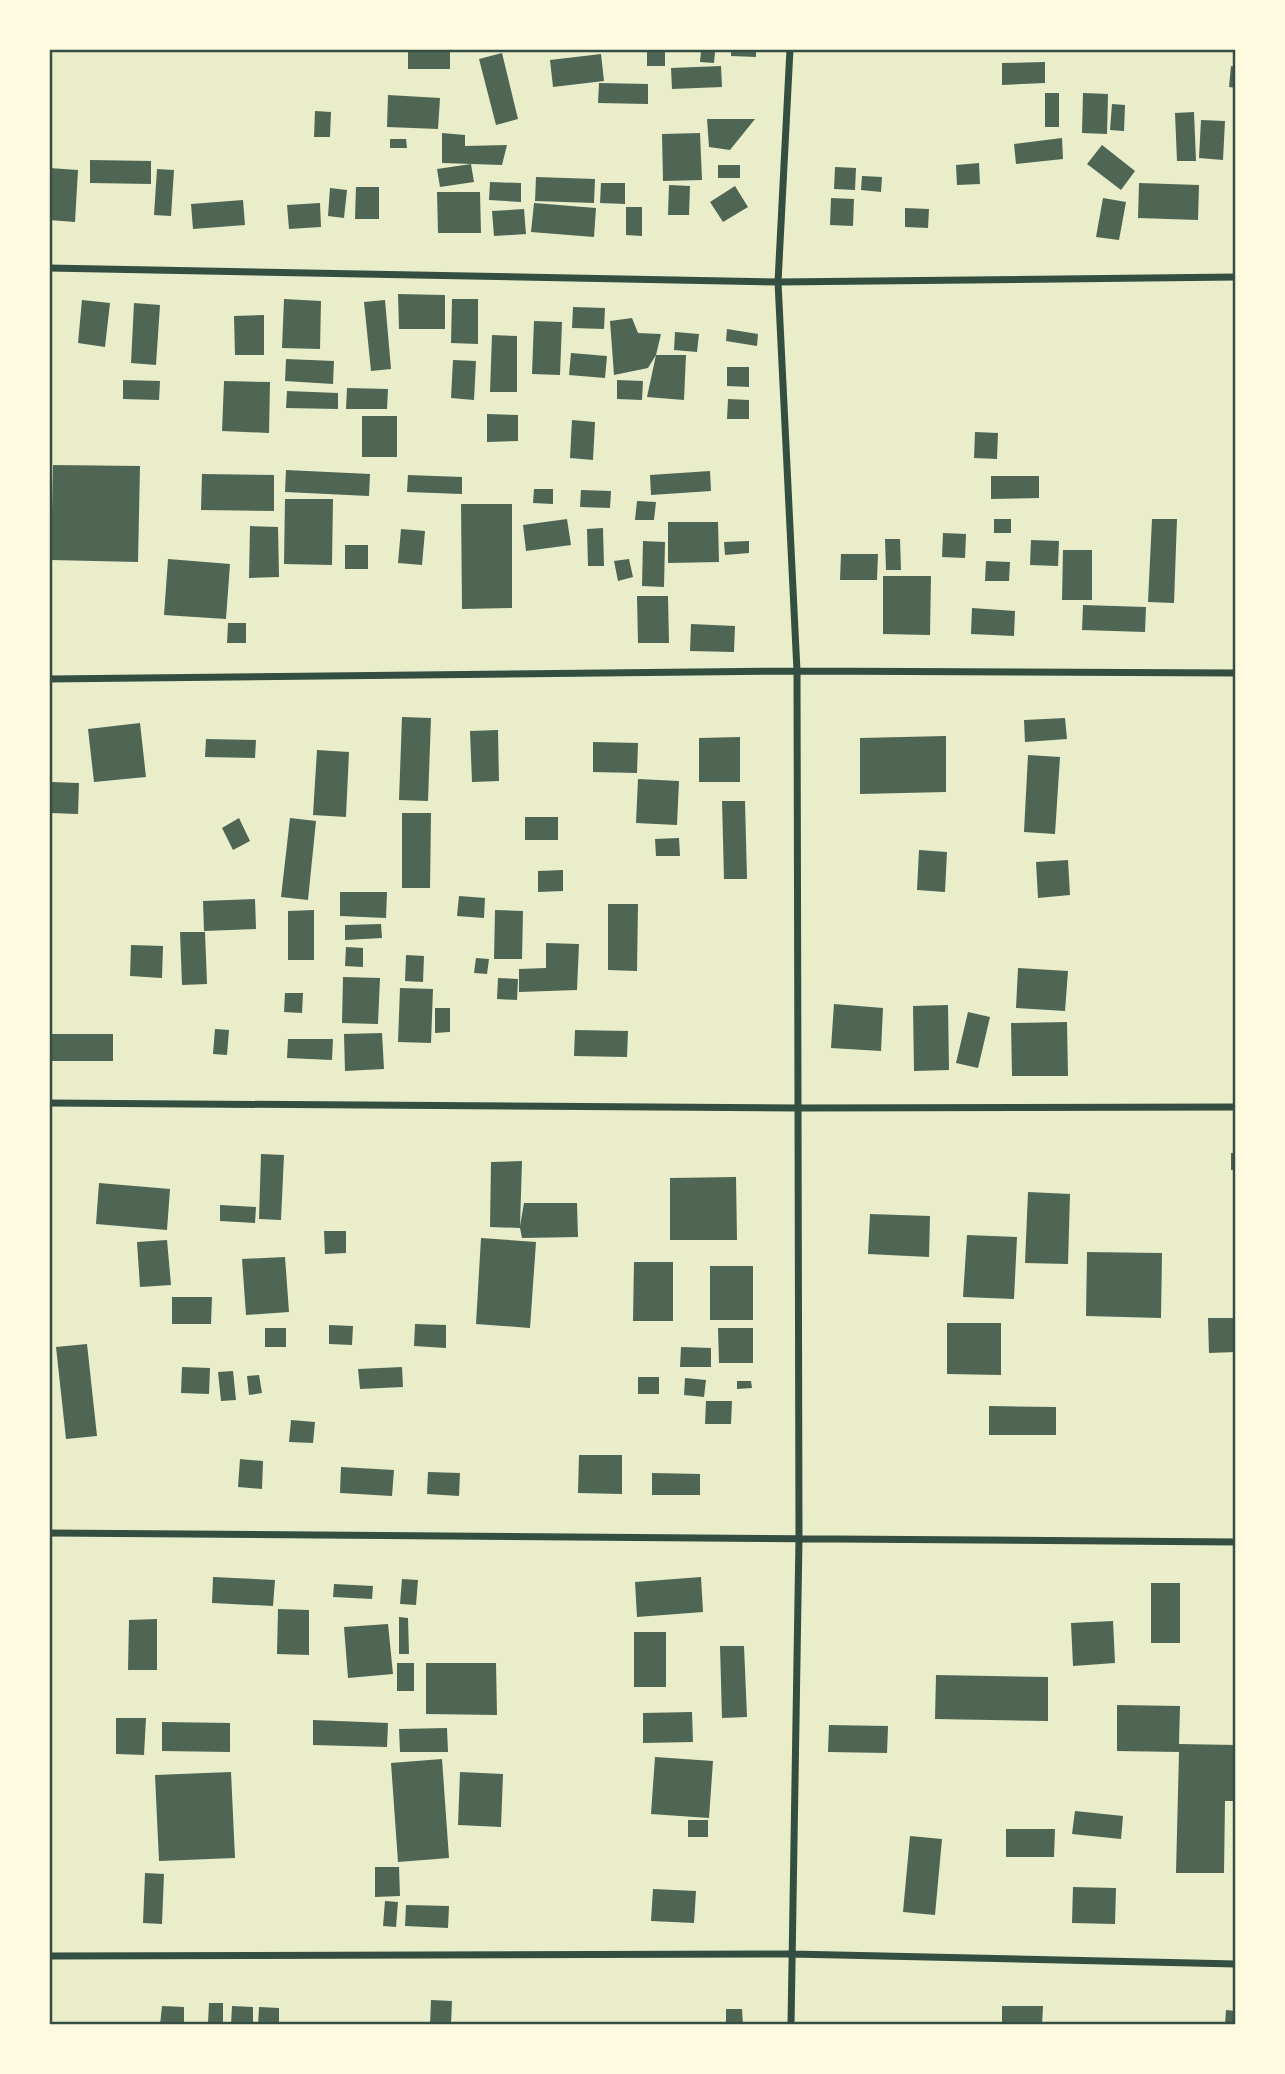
<svg xmlns="http://www.w3.org/2000/svg" width="1285" height="2074" font-family="Quicksand,sans-serif">
<style>
.building{fill:#4f6655}
.lines{fill:none;stroke-linecap:round;stroke-linejoin:round}
.minor{stroke:#344e41;stroke-width:7}
.neatline{fill:none;stroke:#344e41;stroke-width:2.5}
</style>
<rect width="100%" height="100%" fill="#e9edc9"/>
<path class="building" d="M408,49H450V69H408Z
M647,49H665V66H647Z
M731,49H756V57L731,56Z
M701,52H715L714,63L700,62Z
M502,53L518,119L496,125L479,59Z
M601,54L604,81L553,87L550,60Z
M1045,62V83L1002,85V63Z
M721,66L722,87L672,89L671,68Z
M1231,66L1236,67V88L1229,87Z
M599,83L648,84V104L598,103Z
M1045,93H1059V127H1045Z
M1083,93L1108,94L1107,134L1082,133Z
M388,95L440,98L438,129L387,127Z
M1112,104L1125,105L1124,131L1110,130Z
M315,111L331,112L330,137H314Z
M1194,112L1196,161H1177L1175,113Z
M707,119H755L730,150L709,147Z
M1201,120L1225,121L1223,160L1199,158Z
M442,133L465,135V146L507,145L502,165L442,163Z
M700,133L702,180L663,181L662,134Z
M1062,138L1063,159L1016,164L1014,144Z
M390,139H406L407,148H390Z
M1102,145L1135,171L1121,190L1087,164Z
M90,160L151,161V184L90,183Z
M979,163L980,184L957,185L956,165Z
M471,164L474,182L440,187L437,169Z
M718,165H740V178H718Z
M835,167L856,168L855,190L834,189Z
M49,168L78,170L75,222L49,220Z
M157,169L174,170L171,216L154,215Z
M862,176L882,177L881,192L861,190Z
M536,177L595,179L594,203L535,201Z
M490,182L521,183V202L489,200Z
M601,183H625V204L600,203Z
M1139,183L1199,185L1198,220L1138,218Z
M669,185L690,186L689,215H668Z
M735,186L748,207L723,222L710,202Z
M356,187H379V219H355Z
M330,188L347,190L344,218L328,216Z
M437,192H480L481,233H438Z
M831,198L854,199L853,226L830,225Z
M1103,198L1126,202L1119,240L1096,237Z
M243,200L245,225L193,229L191,204Z
M320,203L321,227L289,229L287,205Z
M534,203L596,208L594,237L531,232Z
M626,207H642V236L626,235Z
M905,208L929,209L928,228L905,227Z
M524,209L526,234L494,236L492,211Z
M398,294L445,295V329H399Z
M284,299L321,301L320,349L282,348Z
M452,299H478V344L451,343Z
M82,300L110,303L105,347L78,343Z
M385,300L391,369L371,371L364,302Z
M134,303L160,305L156,365L131,363Z
M573,307L605,308L604,329L572,328Z
M264,315V355H235L234,316Z
M632,318L638,333L661,334L656,355L648,368L614,375L610,321Z
M534,321L562,322L560,375L532,374Z
M727,329L758,334L757,346L726,341Z
M675,332L699,334L697,352L674,350Z
M492,335L517,336V392H490Z
M571,353L607,356L605,378L569,375Z
M656,355H686L684,400L647,397Z
M286,359L334,361L333,384L285,381Z
M453,360L476,361L474,400L451,398Z
M727,367H749V387L727,386Z
M123,380L160,381L159,400L123,399Z
M617,380L643,381L642,400L617,399Z
M224,381L270,382L269,433L222,431Z
M347,388L388,389L387,409H346Z
M287,391L338,393V409L286,408Z
M728,399L749,400V419H727Z
M487,414L518,415V441L487,442Z
M362,416H397V457H362Z
M572,420L595,422L593,460L570,458Z
M975,432L998,433L997,459L974,458Z
M53,465L140,466L138,562L51,560Z
M286,470L370,474L369,496L285,492Z
M710,471L711,491L651,495L650,475Z
M202,474L274,475V511L201,510Z
M408,475L462,477V494L407,492Z
M991,476H1039V498L991,499Z
M534,489H553V504L533,503Z
M581,490L611,491L610,508L580,507Z
M285,499H333L332,565L284,564Z
M637,501L656,502L654,520H635Z
M461,504H512V608L462,609Z
M567,519L571,545L526,551L523,525Z
M994,519H1011V533H994Z
M1152,519H1177L1174,603L1148,602Z
M668,522H718L719,562L668,563Z
M250,526L278,527L279,577L249,578Z
M603,528L604,566H588L587,529Z
M401,529L425,531L422,565L398,563Z
M943,533L966,534L965,558L942,557Z
M885,539H900L901,570H886Z
M1031,540L1059,541L1058,566L1030,565Z
M643,541L665,542L664,587L642,586Z
M749,541V553L725,555L724,542Z
M345,545H368V569H345Z
M1063,550H1092V600H1062Z
M841,554H878L877,580H840Z
M168,559L230,564L226,619L164,615Z
M629,559L633,577L618,581L614,561Z
M986,561L1010,562L1009,581H985Z
M883,576H931L930,635L883,634Z
M637,596H668L669,643H638Z
M1083,605L1146,607L1145,632L1082,630Z
M972,608L1015,611L1014,636L971,634Z
M228,623H246V643H227Z
M691,624L735,626L734,652L690,651Z
M402,717L431,718L428,801L399,800Z
M1065,718L1067,739L1025,742L1024,720Z
M140,723L146,777L94,782L88,729Z
M498,730L499,781L472,782L470,731Z
M946,736V792L860,794V738Z
M740,737V782H699V738Z
M206,739L256,740L255,758L205,757Z
M593,742L638,743L637,773L593,772Z
M317,750L349,752L346,817L313,815Z
M1028,755L1060,757L1055,834L1024,832Z
M638,779L679,781L677,825L636,823Z
M51,782L79,783L78,814L50,813Z
M722,801H745L747,879H724Z
M402,813H431L430,888H402Z
M525,817H558V840H525Z
M239,818L250,841L233,850L222,828Z
M290,818L316,821L308,900L281,897Z
M679,838L680,856H656L655,839Z
M919,850L947,852L945,892L917,890Z
M1068,860L1070,895L1038,898L1036,862Z
M563,870V891L538,892V871Z
M340,892H387L386,918L340,916Z
M459,896L485,898L484,918L457,916Z
M255,899L256,929L204,931L203,901Z
M608,904H638L637,971L608,970Z
M314,910V960H288V911Z
M495,910L523,911L522,959H494Z
M381,924L382,938L345,940V925Z
M180,932H205L207,984L182,985Z
M546,943L579,944L577,990L519,992V969L546,968Z
M131,945L163,946L162,978L130,976Z
M346,947L363,948V967L345,966Z
M406,955L424,956L423,982L405,981Z
M476,958L489,959L487,974L474,973Z
M1018,968L1068,971L1065,1011L1016,1008Z
M343,977L380,978L378,1024L342,1023Z
M498,978L518,979L517,1000L497,999Z
M400,988L433,989L431,1043L398,1042Z
M285,993H303L302,1013L284,1012Z
M834,1004L883,1008L881,1051L831,1048Z
M948,1005L949,1070L914,1071L913,1006Z
M435,1008H450V1032L435,1033Z
M968,1012L990,1017L978,1068L956,1063Z
M1067,1022L1068,1076H1012L1011,1023Z
M215,1029L229,1030L227,1055L213,1054Z
M575,1030L628,1031L627,1057L574,1056Z
M382,1033L384,1069L345,1071L344,1034Z
M49,1034H113V1061H49Z
M288,1039H333L332,1060L287,1058Z
M1231,1153H1236V1170H1231Z
M261,1154L284,1155L281,1220L259,1219Z
M522,1161L520,1226L524,1203H577L578,1237L522,1238L520,1228L490,1227L491,1162Z
M736,1177L737,1240H670V1178Z
M99,1183L170,1189L167,1230L96,1224Z
M1028,1192L1070,1194L1068,1264L1025,1263Z
M220,1205L256,1207L255,1223L220,1221Z
M870,1214L930,1216L929,1257L868,1254Z
M324,1231H346V1253L325,1254Z
M967,1235L1017,1237L1014,1299L963,1297Z
M481,1238L536,1242L530,1328L476,1324Z
M167,1240L171,1285L140,1287L137,1242Z
M1087,1252L1162,1253L1161,1318L1086,1316Z
M285,1257L289,1312L246,1315L242,1259Z
M634,1262H673V1321H633Z
M710,1266H753V1320H710Z
M172,1297H212L211,1324H172Z
M1208,1318H1236V1352L1209,1353Z
M947,1323H1001V1375L947,1374Z
M415,1324L446,1325V1348L414,1346Z
M329,1325L353,1326L352,1345L329,1344Z
M265,1328H286V1347H265Z
M718,1328H753V1363H719Z
M87,1344L97,1436L66,1439L56,1347Z
M681,1347L711,1348V1367H680Z
M182,1367L210,1368L209,1394L181,1393Z
M402,1367L403,1387L360,1389L358,1369Z
M233,1371L236,1400L221,1401L218,1372Z
M259,1375L262,1393L249,1395L247,1376Z
M638,1377H659V1394H638Z
M685,1378L706,1380L704,1397L684,1395Z
M737,1381H751L752,1388L737,1389Z
M706,1401H732L731,1424H705Z
M989,1406L1056,1407V1435H989Z
M291,1420L315,1422L313,1443L289,1442Z
M579,1455H622V1494L578,1493Z
M240,1459L263,1461L262,1489L238,1487Z
M341,1467L394,1470L392,1496L340,1493Z
M428,1472L460,1473L459,1496L427,1494Z
M652,1473L700,1474V1495H652Z
M213,1577L275,1580L273,1606L212,1603Z
M701,1577L703,1612L637,1617L635,1582Z
M402,1579L418,1580L416,1605L400,1604Z
M1151,1583H1180V1643H1151Z
M334,1584L373,1586L372,1599L333,1597Z
M278,1609L309,1610V1655L277,1654Z
M399,1617L408,1618L409,1654H399Z
M157,1619V1670H128L129,1620Z
M1113,1621L1115,1663L1073,1666L1071,1623Z
M388,1624L393,1674L348,1678L344,1627Z
M634,1632H666V1687H634Z
M720,1646H744L747,1717L722,1718Z
M397,1663H414V1691H397Z
M426,1663H496L497,1715L426,1714Z
M936,1675L1048,1677V1721L935,1719Z
M1117,1705L1180,1706L1179,1744L1236,1745V1801H1225L1224,1873H1176L1179,1752L1117,1751Z
M692,1712L693,1742L643,1743V1713Z
M116,1718H146L144,1755L116,1754Z
M313,1720L388,1723L387,1747L313,1745Z
M162,1722L230,1723V1752L162,1751Z
M829,1725L888,1726L887,1753L828,1752Z
M447,1728L448,1752H400L399,1729Z
M655,1757L713,1761L709,1818L651,1814Z
M442,1759L449,1858L398,1862L391,1763Z
M231,1772L235,1858L159,1861L155,1775Z
M460,1772L503,1774L501,1827L458,1825Z
M1075,1811L1123,1816L1121,1839L1072,1834Z
M688,1820H708V1837H688Z
M1006,1829H1055L1054,1857H1006Z
M910,1836L942,1839L935,1915L903,1912Z
M375,1867H399L400,1896L375,1897Z
M145,1873L164,1874L162,1924L143,1923Z
M1073,1887L1116,1888L1115,1924L1072,1923Z
M653,1889L696,1891L694,1923L651,1921Z
M385,1901L398,1902L396,1927L383,1926Z
M406,1905L449,1906L448,1928L405,1926Z
M431,2000L452,2001L451,2025H430Z
M209,2003H223V2023H208Z
M162,2006L184,2007V2025H160Z
M232,2006L253,2007V2025H231Z
M1002,2006H1043L1042,2025H1002Z
M259,2007L279,2008V2025H258Z
M726,2009H742L743,2025H726Z
M1226,2010L1236,2011V2025H1225Z
M119,2022V2025H76V2023Z
M1178,2022H1203V2025H1178Z"/>
<g class="lines">
<path class="minor" d="M790,49L778,282L797,671L799,1538L791,2025
M49,268L778,282L1236,277
M49,679L797,671L1236,673
M49,1103L799,1108L1236,1107
M49,1533L1236,1542
M49,1956L792,1954L1236,1964"/>
</g>
<rect width="1285" height="2074" fill="none" stroke="#fefae0" stroke-width="102"/>
<rect x="51" y="51" width="1183" height="1972" class="neatline"/>
</svg>
